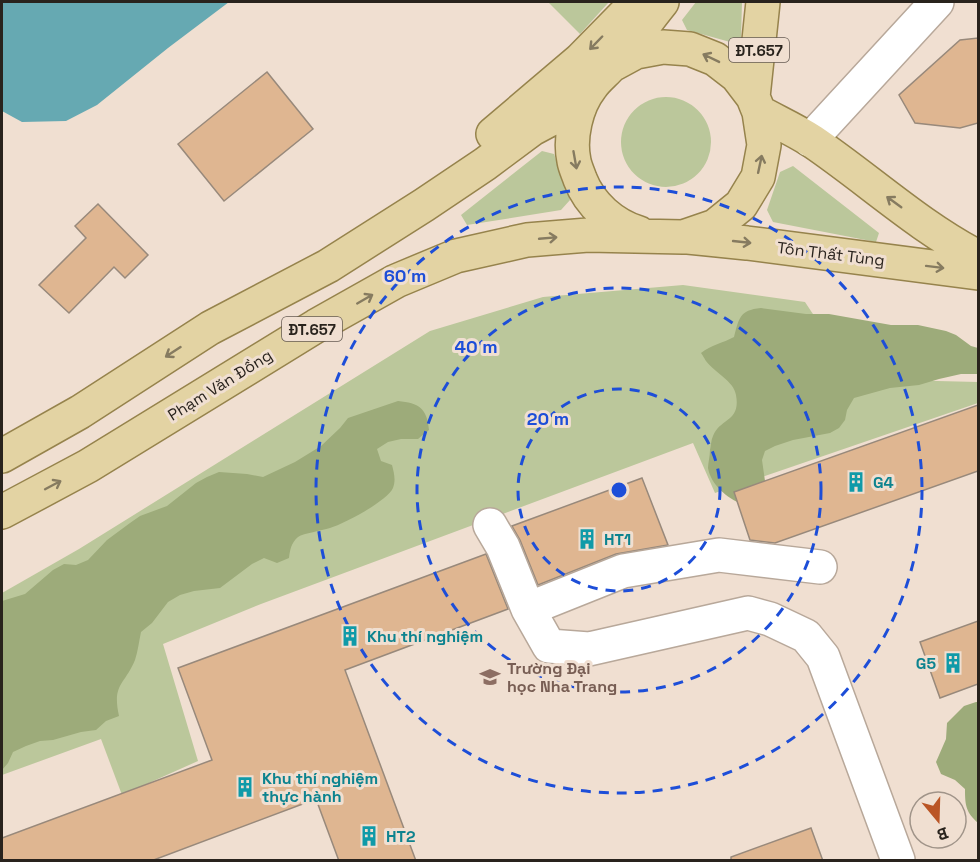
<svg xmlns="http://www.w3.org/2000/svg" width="980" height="862" font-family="'Space Grotesk',sans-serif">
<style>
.green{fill:#bbc79b}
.forest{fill:#9dab7a}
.water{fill:#66a9b2}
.building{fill:#dfb691;stroke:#98897b;stroke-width:1.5}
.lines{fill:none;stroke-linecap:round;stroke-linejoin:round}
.minor-casing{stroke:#b8a89a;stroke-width:36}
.major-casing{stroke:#96834c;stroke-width:36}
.minor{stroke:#fff;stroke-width:33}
.major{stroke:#e3d3a3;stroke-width:33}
.oneway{stroke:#867b60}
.ring{fill:none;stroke:#1d4ed8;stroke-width:3;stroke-dasharray:10 8}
.labels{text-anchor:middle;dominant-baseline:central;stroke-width:6;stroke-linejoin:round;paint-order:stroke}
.shield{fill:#f0dfd1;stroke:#655b53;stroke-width:1.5}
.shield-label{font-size:15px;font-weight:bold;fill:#29231d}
.street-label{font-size:16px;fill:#29231d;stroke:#f0dfd1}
.culture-label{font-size:16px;font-weight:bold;fill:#0d838f;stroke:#f0dfd1;text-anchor:start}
.education-label{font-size:16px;font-weight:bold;fill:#785e54;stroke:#f0dfd1;text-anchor:start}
.centre{fill:#1d4ed8;stroke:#f0dfd1;stroke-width:3}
.ring-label{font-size:18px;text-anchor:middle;font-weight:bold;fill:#1d4ed8;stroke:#f0dfd1;stroke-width:6;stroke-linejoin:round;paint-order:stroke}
</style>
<rect width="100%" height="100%" fill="#f0dfd1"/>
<path class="green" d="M548,2H609L580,34Z
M696,2H742L741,38L730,42L687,30L682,20Z
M621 142a45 45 0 1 1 90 0a45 45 0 1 1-90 0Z
M542,151L554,154L570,200L561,210L467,225L461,215Z
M793,166L879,233L876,242L773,222L767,210L780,172Z
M683,285L805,302L856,379L978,382V403L715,493L693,443L261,604L163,644L198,761L122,795L101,739L2,775V593L79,549L430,331L543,297Z"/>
<path class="forest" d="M761,308L806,314H829L891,325H918L946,331L956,335L971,346L978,348V374H961L939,379L919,385L890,388L854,398L847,410L845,420L839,428L830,433L793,440L775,446L765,451L762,460L765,481L763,489L742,504C727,498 711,485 708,468C708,463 710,456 710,450C711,446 711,440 713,436C720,418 741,422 736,395C734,381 714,372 706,361C706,361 702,354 701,353C711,345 723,343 734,337C739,319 739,310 761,308Z
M398,401C419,403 427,408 429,430L418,439H401L388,442L377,449L381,461L392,465C394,473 396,480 393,488C387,501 344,524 330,528C321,531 304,533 298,537C291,543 290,550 289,558L277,563L264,558L252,564L220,588L194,591L180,595L168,602L152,623L141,632C139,641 138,651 135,660C124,686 112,684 119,716L106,721L96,730L81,732L53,740L40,741L26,746L13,752L8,763L2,770V601L25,594L53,570L64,564L76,565L88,560L107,540L130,523L140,516L167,506L196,483L207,477L219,472L247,474L263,477L295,462L321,446L340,428L348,418Z
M976,702H978V823C966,812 965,806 965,789L955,780L941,774L936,762L946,739L947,723L964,706Z"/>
<path class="water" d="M2,2H229L168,48L97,105L66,121L22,122L2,111Z"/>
<path class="building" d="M978,38V123L960,128L915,123L899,95L960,40Z
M267,72L313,129L224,201L178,144Z
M98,204L148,255L125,278L114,267L69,313L39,285L86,238L75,226Z
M978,405V471L775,543L750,540L734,492Z
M642,478L668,545L616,554L538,585L520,540L512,526Z
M486,554L508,609L345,670L416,861H339L316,799L151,861H2V838L212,760L178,668Z
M978,621V684L940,698L920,642Z
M811,828L823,861H731V857Z"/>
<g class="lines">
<g class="minor-casing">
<path id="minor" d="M810,140L937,2
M490,525L503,547L528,609L549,646L589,649L748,613L770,619L806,636L823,657L898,860
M528,609L623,571L719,555L820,567"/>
</g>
<g class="major-casing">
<path id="major" d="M753,97L763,2
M759,112C777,122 795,130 812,141C868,179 918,226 978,257
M493,134L580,60L637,2
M639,233C613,225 590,205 580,179C578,173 575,167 574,161C569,138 576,106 591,87C597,78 606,72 613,63C630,44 646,22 662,2
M688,237L747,243L978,273
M2,456L80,412L210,328L328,266L424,205L485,164L532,129L581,103
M2,512L88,466L316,326L396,281L456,256L527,240L588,235L683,237L715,226L741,205L758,177L764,145L759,112L753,97L737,76L715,59L690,49L663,47L636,52L612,65"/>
</g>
<use href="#minor" class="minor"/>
<use href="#major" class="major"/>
</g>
<defs><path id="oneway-shaft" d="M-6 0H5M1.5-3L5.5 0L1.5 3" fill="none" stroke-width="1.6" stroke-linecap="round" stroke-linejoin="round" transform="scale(1.5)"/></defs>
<g class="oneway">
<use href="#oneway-shaft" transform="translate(596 43) rotate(134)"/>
<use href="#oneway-shaft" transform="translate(711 58) rotate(-154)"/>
<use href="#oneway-shaft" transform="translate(575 160) rotate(80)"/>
<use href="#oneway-shaft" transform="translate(760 164) rotate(-78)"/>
<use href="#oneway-shaft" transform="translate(894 202) rotate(-144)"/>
<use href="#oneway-shaft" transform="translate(548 238) rotate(-5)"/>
<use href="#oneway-shaft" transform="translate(742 242) rotate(6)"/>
<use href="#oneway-shaft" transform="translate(935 267) rotate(7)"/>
<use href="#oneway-shaft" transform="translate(365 299) rotate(-30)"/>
<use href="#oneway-shaft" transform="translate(173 352) rotate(147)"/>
<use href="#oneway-shaft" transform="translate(53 485) rotate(-28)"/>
</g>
<g class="ring">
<circle cx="619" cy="490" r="101"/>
<circle cx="619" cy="490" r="202"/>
<circle cx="619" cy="490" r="303"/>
</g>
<defs>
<g id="building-bare" transform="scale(1.62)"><path d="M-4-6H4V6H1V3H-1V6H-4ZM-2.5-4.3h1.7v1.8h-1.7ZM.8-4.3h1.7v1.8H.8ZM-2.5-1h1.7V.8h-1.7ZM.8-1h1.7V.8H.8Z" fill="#0f9aa8" stroke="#f0dfd1" stroke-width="2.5" paint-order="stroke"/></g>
<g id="university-bare" transform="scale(1.62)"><path d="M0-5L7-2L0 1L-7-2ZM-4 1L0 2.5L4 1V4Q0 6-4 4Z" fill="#8d6e63" stroke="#f0dfd1" stroke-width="2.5" paint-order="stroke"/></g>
</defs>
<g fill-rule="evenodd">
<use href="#building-bare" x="856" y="482"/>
<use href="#building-bare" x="587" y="539"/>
<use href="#building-bare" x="350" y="636"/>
<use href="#building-bare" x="953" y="663"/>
<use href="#university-bare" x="490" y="677"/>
<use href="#building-bare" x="245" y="787"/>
<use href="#building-bare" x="369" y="836"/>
</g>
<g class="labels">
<g class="shield">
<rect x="729" y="38" width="60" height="24" rx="4.5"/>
<rect x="282" y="317" width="60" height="24" rx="4.5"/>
</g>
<g class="shield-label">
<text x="759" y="50">ĐT.657</text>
<text x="312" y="329">ĐT.657</text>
</g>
<g class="street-label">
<text transform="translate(831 254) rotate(7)">Tôn Thất Tùng</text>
<text transform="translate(220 385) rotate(-32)">Phạm Văn Đồng</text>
</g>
<g class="culture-label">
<text x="873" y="482">G4</text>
<text x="604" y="539">HT1</text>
<text x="367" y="636">Khu thí nghiệm</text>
<text x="936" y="663" text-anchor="end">G5</text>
<text x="262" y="778">Khu thí nghiệm<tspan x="262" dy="18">thực hành</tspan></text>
<text x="386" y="836">HT2</text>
</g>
<g class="education-label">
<text x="507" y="668">Trường Đại<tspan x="507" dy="18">học Nha Trang</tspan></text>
</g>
</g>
<circle cx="619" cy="490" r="9" class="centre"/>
<g class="ring-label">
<text x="405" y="282">60 m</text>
<text x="476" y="353">40 m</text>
<text x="548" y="425">20 m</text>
</g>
<rect width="980" height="862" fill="none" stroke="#29231d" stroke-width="6"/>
<g transform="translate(938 820) rotate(161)"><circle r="28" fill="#f0dfd1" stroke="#a09489" stroke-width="1.5"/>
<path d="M0-4.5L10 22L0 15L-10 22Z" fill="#ba5525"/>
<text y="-9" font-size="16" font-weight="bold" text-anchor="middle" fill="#29231d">B</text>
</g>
</svg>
